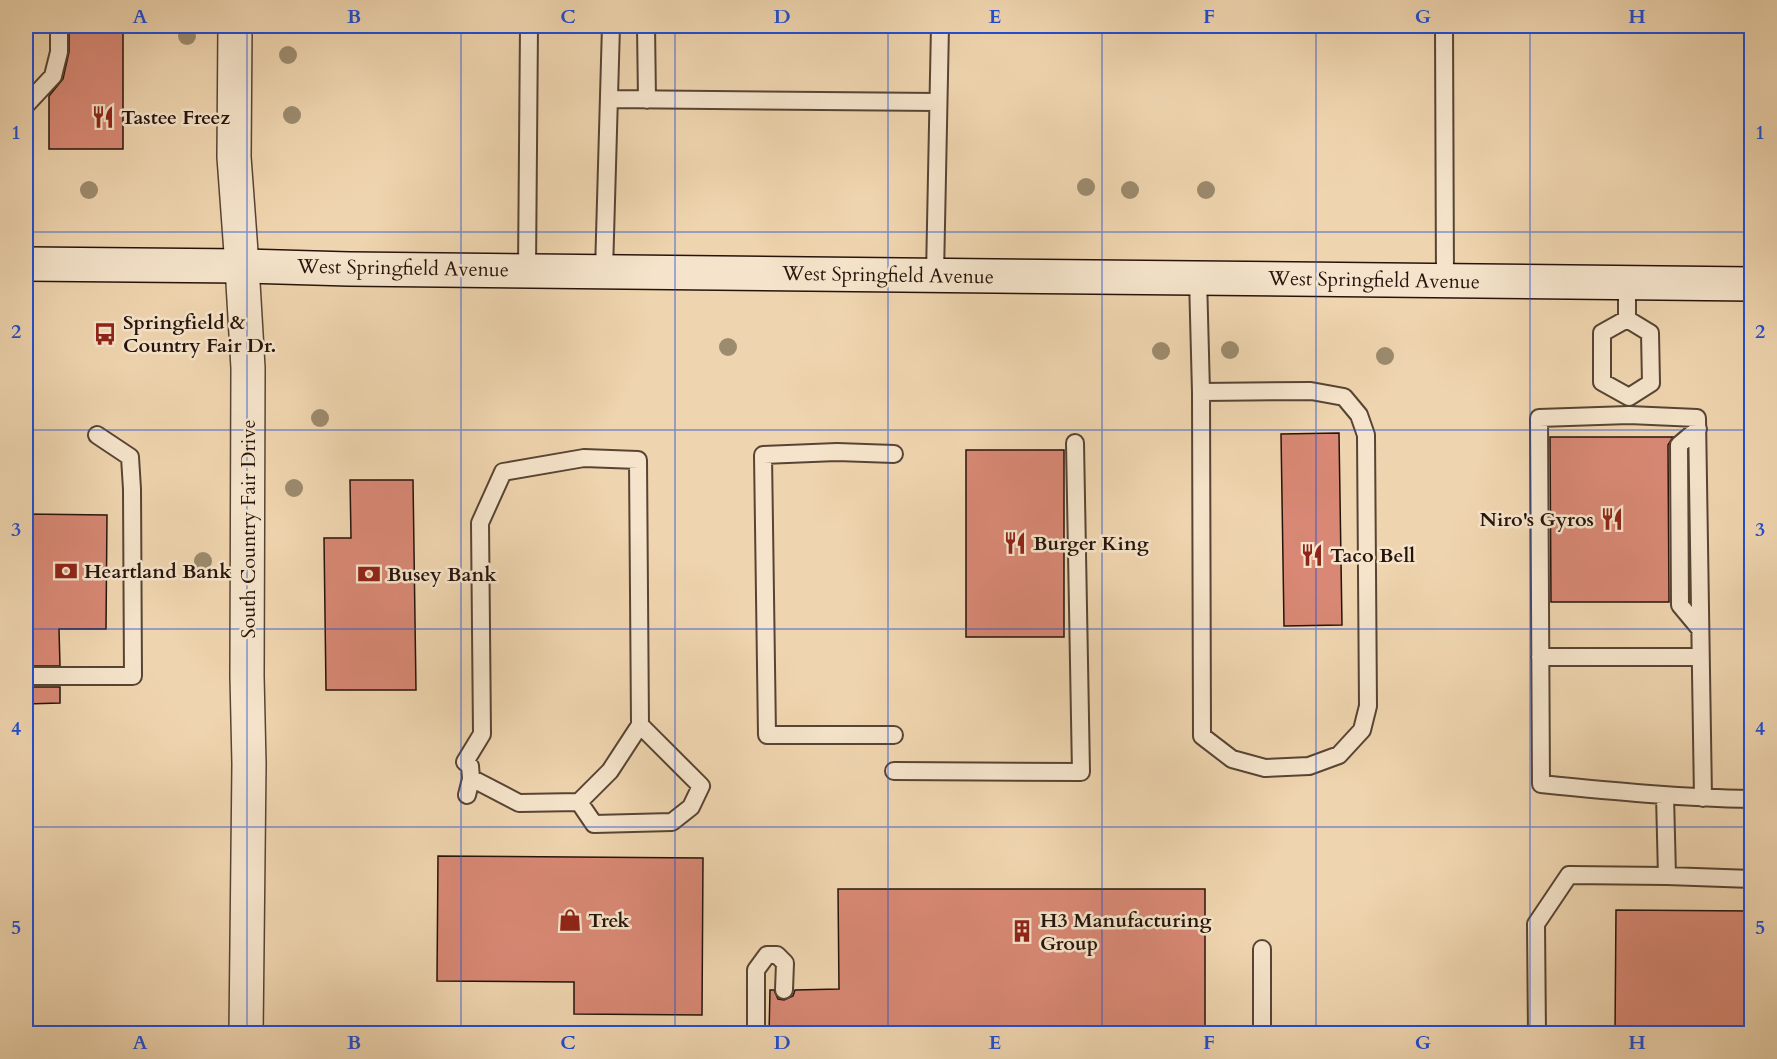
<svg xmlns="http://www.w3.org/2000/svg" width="1777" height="1059" font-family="Cardo,serif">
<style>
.building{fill:#d88874;stroke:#26130b;stroke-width:1.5}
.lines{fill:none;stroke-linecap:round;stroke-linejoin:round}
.service-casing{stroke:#584434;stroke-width:20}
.minor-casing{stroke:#584434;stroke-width:36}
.tertiary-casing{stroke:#584434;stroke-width:36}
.secondary-casing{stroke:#26130b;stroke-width:36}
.service{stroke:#f5e4cb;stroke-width:16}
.minor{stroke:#f5e4cb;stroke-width:33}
.tertiary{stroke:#f5e4cb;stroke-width:33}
.secondary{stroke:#f5e4cb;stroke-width:33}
.tree{fill:#9c8b6e}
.grid{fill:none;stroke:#1d4ed8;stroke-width:1.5;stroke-opacity:0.55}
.labels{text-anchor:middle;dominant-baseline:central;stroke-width:5;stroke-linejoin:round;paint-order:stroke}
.poi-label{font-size:20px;font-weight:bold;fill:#26130b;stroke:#f5e4cb;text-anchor:start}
.street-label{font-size:20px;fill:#26130b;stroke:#f5e4cb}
.neatline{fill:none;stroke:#1d4ed8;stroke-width:2}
.grid-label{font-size:20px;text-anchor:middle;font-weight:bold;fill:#1d4ed8}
</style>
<rect width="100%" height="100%" fill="#efd5af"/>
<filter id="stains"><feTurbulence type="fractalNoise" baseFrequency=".00333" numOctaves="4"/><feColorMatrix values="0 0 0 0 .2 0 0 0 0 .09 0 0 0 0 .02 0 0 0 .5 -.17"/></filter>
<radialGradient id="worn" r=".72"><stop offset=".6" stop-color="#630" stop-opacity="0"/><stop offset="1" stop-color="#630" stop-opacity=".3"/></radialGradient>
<path class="building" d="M69,26H123V149H49V96L63,79L69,52Z
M1339,433L1342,625L1284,626L1281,434Z
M1550,437H1673L1668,445L1669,602H1551Z
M966,450H1064V637H966Z
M350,480H413L416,690H326L324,538H351Z
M26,514L107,515L106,629H59L60,666H26Z
M26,687H60V703L26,704Z
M438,856L703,858L702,1015L574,1014V982L437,981Z
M838,889H1205V1034H769L770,990H774L778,999L784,1000L793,996L795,990L839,989Z
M1616,910L1752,911V1034H1615Z"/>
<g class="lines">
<g class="service-casing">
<path id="service" d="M646,26L647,100
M1444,26L1445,281
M610,99L938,102
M26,105L53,76L59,52V26
M527,270L529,26
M604,271L611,26
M935,275L940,26
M1198,278L1201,392L1202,736L1232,759L1265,768L1309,766L1339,755L1362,730L1368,706L1366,435L1359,415L1344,397L1311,391L1201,392
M1627,283V319
M1627,319L1650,333L1651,383L1629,397L1602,382V333Z
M1698,429L1679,445L1680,605L1700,629
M894,454L837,452L763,455L767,735H894
M1540,657H1700
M26,676H133L132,489L130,457L97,435
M894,771L1081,772L1075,443
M467,795L471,779V778L470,766L465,762L482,734L480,523L503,472L584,458L638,460L640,725L610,771L579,802L519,803L471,778
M1703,798L1697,418L1629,415L1539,418L1541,784C1611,791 1681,798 1752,799
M579,802L594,824L672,822L691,807L701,786L640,725
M1667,876L1752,879
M1262,949V1034
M756,1034V970L767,955H777L785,963L784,990
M1537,1034L1536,924L1569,875L1667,876L1665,796"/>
</g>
<g class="minor-casing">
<path id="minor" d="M242,266L248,368L247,676L249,764L246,1034"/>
</g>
<g class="tertiary-casing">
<path id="tertiary" d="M235,26L234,157L242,266"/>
</g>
<g class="secondary-casing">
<path id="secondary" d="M26,264L242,266L349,269L1752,284"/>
</g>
<use href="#service" class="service"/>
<use href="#minor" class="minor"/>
<use href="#tertiary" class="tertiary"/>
<use href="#secondary" class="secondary"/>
</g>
<g class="tree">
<circle cx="187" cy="36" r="9"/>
<circle cx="288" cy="55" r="9"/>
<circle cx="292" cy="115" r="9"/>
<circle cx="1086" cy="187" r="9"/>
<circle cx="89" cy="190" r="9"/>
<circle cx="1130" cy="190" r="9"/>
<circle cx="1206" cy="190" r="9"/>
<circle cx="728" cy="347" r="9"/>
<circle cx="1230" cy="350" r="9"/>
<circle cx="1161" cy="351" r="9"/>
<circle cx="1385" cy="356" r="9"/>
<circle cx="320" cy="418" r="9"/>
<circle cx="294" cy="488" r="9"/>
<circle cx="203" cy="561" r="9"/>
</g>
<path class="grid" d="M247,26V1034M461,26V1034M675,26V1034M888,26V1034M1102,26V1034M1316,26V1034M1530,26V1034M26,232H1752M26,430H1752M26,629H1752M26,827H1752"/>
<defs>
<g id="restaurant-bare" transform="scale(1.8)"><path d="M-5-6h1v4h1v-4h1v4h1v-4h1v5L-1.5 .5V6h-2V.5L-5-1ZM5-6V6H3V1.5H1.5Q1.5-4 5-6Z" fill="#8f2418" stroke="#f5e4cb" stroke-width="2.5" paint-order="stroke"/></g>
<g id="bus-bare" transform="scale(1.8)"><path d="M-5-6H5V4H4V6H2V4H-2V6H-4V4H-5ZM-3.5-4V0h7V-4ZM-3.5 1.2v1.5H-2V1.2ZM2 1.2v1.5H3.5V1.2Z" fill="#8f2418" stroke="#f5e4cb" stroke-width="2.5" paint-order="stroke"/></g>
<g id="bank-bare" transform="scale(1.8)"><path d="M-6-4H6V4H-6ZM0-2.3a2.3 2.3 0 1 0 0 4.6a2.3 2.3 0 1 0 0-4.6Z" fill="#8f2418" stroke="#f5e4cb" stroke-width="2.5" paint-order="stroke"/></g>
<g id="shop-bare" transform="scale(1.8)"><path d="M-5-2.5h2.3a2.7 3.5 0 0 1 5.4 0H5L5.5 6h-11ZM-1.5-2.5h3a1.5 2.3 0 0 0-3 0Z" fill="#8f2418" stroke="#f5e4cb" stroke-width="2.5" paint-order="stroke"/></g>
<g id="building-bare" transform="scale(1.8)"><path d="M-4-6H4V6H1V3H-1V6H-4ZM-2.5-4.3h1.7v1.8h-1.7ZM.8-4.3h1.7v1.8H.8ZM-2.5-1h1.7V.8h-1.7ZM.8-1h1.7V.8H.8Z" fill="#8f2418" stroke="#f5e4cb" stroke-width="2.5" paint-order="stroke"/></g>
</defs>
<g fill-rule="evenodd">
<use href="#restaurant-bare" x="103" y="117"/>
<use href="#bus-bare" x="105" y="334"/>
<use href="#restaurant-bare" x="1612" y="519"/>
<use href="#restaurant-bare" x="1015" y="543"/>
<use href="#restaurant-bare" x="1312" y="555"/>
<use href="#bank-bare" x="66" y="571"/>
<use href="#bank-bare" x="369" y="574"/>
<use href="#shop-bare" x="570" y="920"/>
<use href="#building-bare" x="1022" y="931"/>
</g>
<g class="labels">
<g class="poi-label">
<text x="121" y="117">Tastee Freez</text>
<text x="123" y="322">Springfield &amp;<tspan x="123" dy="23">Country Fair Dr.</tspan></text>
<text x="1594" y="519" text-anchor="end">Niro's Gyros</text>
<text x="1033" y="543">Burger King</text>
<text x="1330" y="555">Taco Bell</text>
<text x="84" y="571">Heartland Bank</text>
<text x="387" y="574">Busey Bank</text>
<text x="588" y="920">Trek</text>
<text x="1040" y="920">H3 Manufacturing<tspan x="1040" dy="23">Group</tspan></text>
</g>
<g class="street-label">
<text transform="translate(403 268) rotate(1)">West Springfield Avenue</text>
<text transform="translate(888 275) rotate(1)">West Springfield Avenue</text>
<text transform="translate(1374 280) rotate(1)">West Springfield Avenue</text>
<text transform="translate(248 529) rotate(-90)">South Country Fair Drive</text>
</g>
</g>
<rect width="1777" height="1059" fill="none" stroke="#efd5af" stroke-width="66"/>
<rect x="33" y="33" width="1711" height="993" class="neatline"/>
<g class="grid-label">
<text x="140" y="23">A</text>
<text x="354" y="23">B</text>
<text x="568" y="23">C</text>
<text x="782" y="23">D</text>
<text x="995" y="23">E</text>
<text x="1209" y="23">F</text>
<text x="1423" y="23">G</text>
<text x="1637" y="23">H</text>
<text x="16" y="139">1</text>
<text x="1760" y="139">1</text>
<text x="16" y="338">2</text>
<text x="1760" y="338">2</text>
<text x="16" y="536">3</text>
<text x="1760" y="536">3</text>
<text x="16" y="735">4</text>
<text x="1760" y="735">4</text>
<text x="16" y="934">5</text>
<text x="1760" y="934">5</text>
<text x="140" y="1049">A</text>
<text x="354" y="1049">B</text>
<text x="568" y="1049">C</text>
<text x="782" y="1049">D</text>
<text x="995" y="1049">E</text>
<text x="1209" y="1049">F</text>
<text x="1423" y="1049">G</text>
<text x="1637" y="1049">H</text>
</g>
<rect width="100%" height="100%" filter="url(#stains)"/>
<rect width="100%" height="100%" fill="url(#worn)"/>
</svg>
